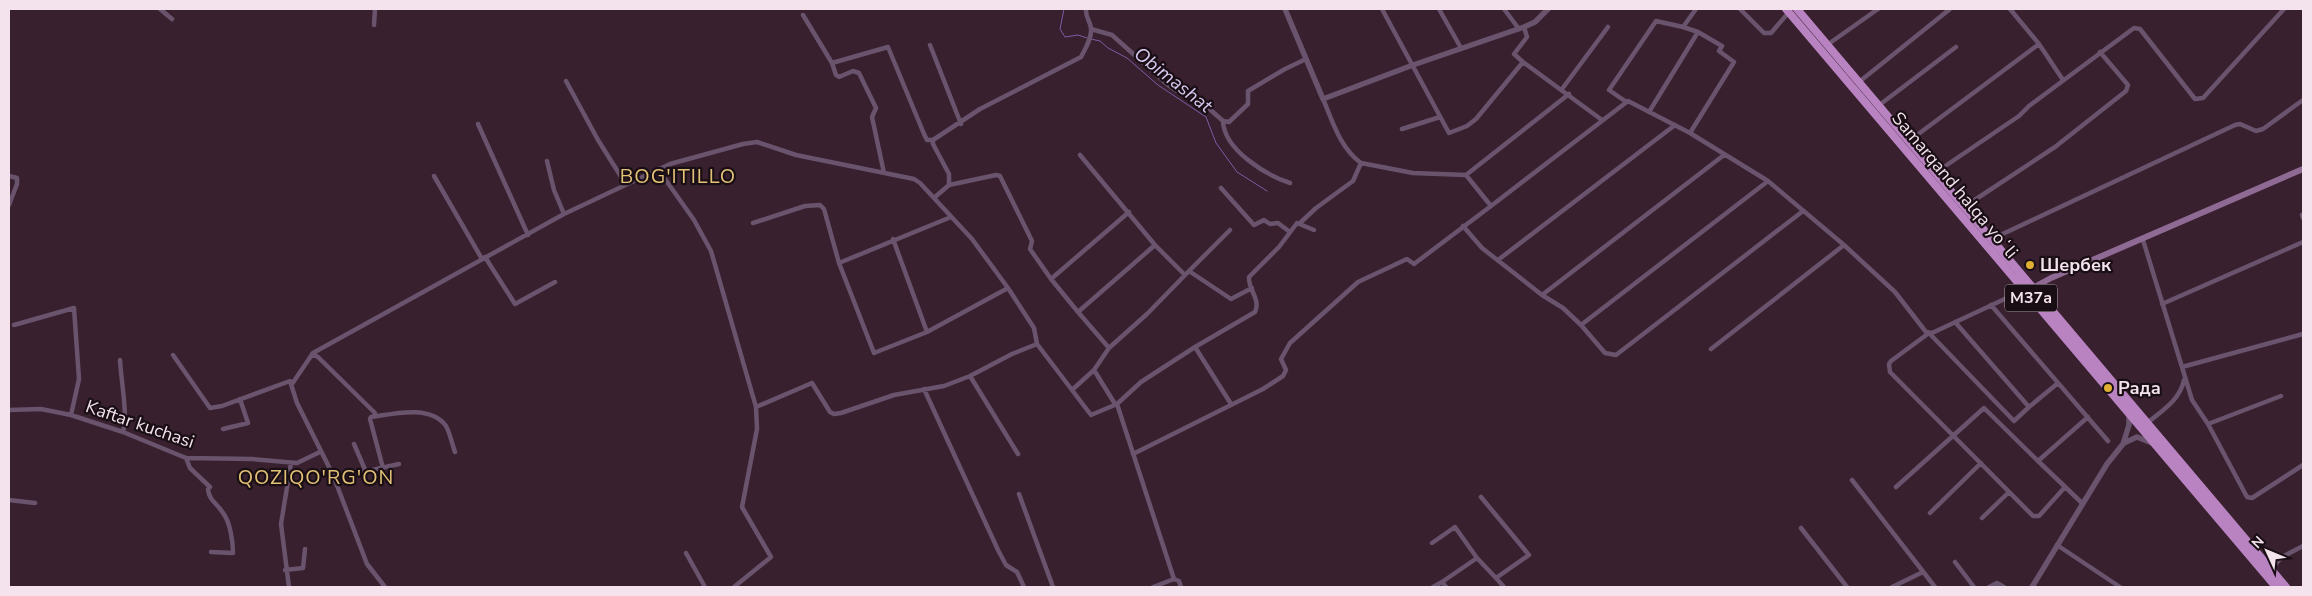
<svg xmlns="http://www.w3.org/2000/svg" width="2312" height="596" font-family="'Nunito Sans',sans-serif">
<style>
.lines{fill:none;stroke-linecap:round;stroke-linejoin:round}
.stream{stroke:#7a5da5;stroke-width:1}
.minor{stroke:#6a536d;stroke-width:4.5}
.tertiary{stroke:#6a536d;stroke-width:5.5}
.secondary{stroke:#8f6a94;stroke-width:6}
.trunk{stroke:#b883c0;stroke-width:8}
.poi-dot{fill:#e1af34;stroke:#190e14;stroke-width:2}
.labels{text-anchor:middle;dominant-baseline:central;stroke-width:4.5;stroke-linejoin:round;paint-order:stroke}
.shield{fill:#190e14;stroke:#b2a3ac;stroke-width:1}
.shield-label{font-size:16px;font-weight:bold;fill:#f4e3ed}
.street-label{font-size:18px;fill:#f4e3ed;stroke:#190e14}
.poi-label{font-size:18px;font-weight:bold;fill:#f4e3ed;stroke:#190e14;text-anchor:start}
.water-label{font-size:19px;font-style:italic;fill:#d6c8f0;stroke:#190e14}
.quarter-label{font-size:20px;letter-spacing:1px;fill:#e3c177;stroke:#190e14}
</style>
<rect width="100%" height="100%" fill="#38202f"/>
<g class="lines">
<path class="stream" d="M1064,9L1060,29L1065,37L1078,35L1087,38
M1091,39L1100,41L1108,48L1127,58L1158,85L1206,117L1216,143L1237,172L1267,191"/>
<path class="minor" d="M160,9L172,19
M1382,9L1449,133L1467,126L1476,119L1523,62L1514,54L1527,37L1524,27
M1439,9L1461,48
M1504,9L1519,29
M1740,9L1764,33H1771L1789,12
M2010,9L2039,44L2063,80
M803,15L832,63L836,75L839,77L853,71L859,73L876,108L872,117L884,173
M374,25L375,9
M1091,29L1112,35L1168,85L1175,90L1196,97L1223,121L1229,122L1248,104V91L1285,69L1306,59
M930,45L961,124
M1827,45L1878,9
M1523,62L1602,120
M832,63L888,47L924,134L927,140H933
M566,81L598,140L625,183
M1859,82L1950,9
M1562,89L1608,27
M1323,99C1333,122 1340,148 1361,163
M1625,101L1609,90L1656,21L1683,27L1696,9
M1878,106L1956,47
M1649,112L1698,32L1683,27
M1223,121C1224,150 1266,175 1290,183
M478,124L528,235
M1402,129L1440,117
M1690,133L1734,62L1719,51L1722,46L1698,32
M1909,141L2039,44
M1080,155L1155,245L1184,274
M547,161L554,190L564,214
M658,169L694,220L711,251L756,407L757,429L742,507L771,557L734,587
M1935,173L2019,116L2029,106L2134,28L2140,29L2195,99L2203,98L2284,9
M1466,175L1569,94
M9,176L17,178V184L9,205
M434,176L482,259
M949,185L996,175L1000,176L1032,241L1030,249L1051,279L1078,312
M1221,188L1254,225L1264,220L1270,224L1278,223L1290,232
M935,197L949,185V174L933,144V140L980,109L1081,57C1085,49 1092,38 1091,29C1091,22 1085,17 1086,9
M1964,207L2055,147L2126,91L2128,85L2100,52
M2302,215L2303,218
M951,217L839,263L874,353L927,332L1008,288
M753,223L805,206L820,205L824,209L839,263
M1300,223L1316,208L1353,181L1361,163L1413,173L1466,175L1491,206L1628,101L1690,133L1768,181L1844,245L1895,292L1926,332L1932,333L2024,290
M1463,226L1482,248L1542,295L1724,155
M1230,230L1189,271L1231,299L1252,288
M893,239L927,332
M1992,239L2235,125L2240,124L2256,131L2263,129L2303,100
M2143,240L2182,367L2303,334
M485,257L515,304L555,282
M1498,260L1675,125
M1051,279L1129,212
M1542,295L1563,308L1581,325L1768,181
M2162,304L2303,242
M1991,305L2108,441
M1955,322L2029,407L2014,421L1929,333L1891,361L1889,364L1890,372L2033,516H2039L2065,487
M14,325L74,308L79,379L71,415
M1581,325L1605,353L1616,355L1803,211
M1195,347L1255,312C1261,299 1248,290 1249,277L1279,247L1297,223L1314,230
M1109,348L1078,312L1155,245
M1711,349L1844,245
M312,354L318,357L375,413L374,416
M173,355L210,408L222,406L290,381L297,403L333,475L367,564L385,587
M120,360C121,381 128,414 123,432
M2182,367L2192,400L2208,424L2247,497L2252,498L2303,465
M1094,370L1115,404
M970,376L1018,454
M292,384L313,353L564,214L670,164L743,144L757,142L796,155L914,179L920,183L972,239L1008,288L1034,328L1037,344L1091,415L1117,404L1141,382L1195,347L1231,404
M924,389L998,550L1006,565L1017,572L1024,587
M1072,390L1094,370L1109,348L1147,314L1189,271
M1117,404L1174,579L1153,587
M756,407L812,383L830,412L834,414L841,413L894,395L944,386L970,376L1012,354L1037,344
M2029,407L2058,383
M9,410L41,409L71,415L123,432L186,458L252,459L297,463L320,452
M2147,423C2162,411 2180,400 2184,380
M2208,424L2281,396
M223,429L248,423L240,399
M354,444L366,472
M1133,454L1263,389L1283,376L1286,370L1281,359L1290,343L1358,282L1407,259L1414,264L1491,206
M186,458L190,468L210,487L208,489C209,501 217,503 223,513C230,522 233,541 233,553L211,552
M383,468L370,419L371,417C393,414 430,404 446,426C450,433 452,444 455,452
M333,475L368,471L399,464
M1852,480L1935,587
M1896,487L1984,408L2038,461
M1019,494L1053,587
M9,500L35,503
M2083,504L2038,461L2088,417
M1930,513L1981,463
M1982,518L2009,492
M1801,528L1847,587
M1432,543L1455,527L1477,558
M2057,545L2120,587
M686,553L705,587
M1955,562L1974,587
M2271,569L2282,557L2303,546
M285,570L303,568L305,549
M1496,578L1504,587
M1174,579L1179,581L1181,587
M1442,582L1477,558L1496,578L1529,555L1481,497
M289,587L281,524L291,463
M1433,587L1442,582L1446,587
M1892,587L1923,572
M1989,587L1997,583L2004,587"/>
<path class="tertiary" d="M1285,9L1323,99L1413,65L1524,27L1535,22L1548,9
M2124,443L2137,437L2152,443
M2032,587L2107,464L2123,444L2129,425V413"/>
<path class="secondary" d="M2033,288L2051,278L2303,169"/>
<path class="trunk" d="M1786,9L2276,587
M1797,9L2286,587"/>
</g>
<g class="poi-dot">
<circle cx="2030" cy="265" r="5"/>
<circle cx="2108" cy="388" r="5"/>
</g>
<g class="labels">
<rect class="shield" x="2005" y="284.5" width="52" height="27" rx="4"/>
<g class="shield-label">
<text x="2031" y="298">M37a</text>
</g>
<g class="street-label">
<text transform="translate(1955 185) rotate(50)">Samarqand halqa yoʻli</text>
<text transform="translate(140 424) rotate(19)">Kaftar kuchasi</text>
</g>
<g class="poi-label">
<text x="2040" y="265">Шербек</text>
<text x="2118" y="388">Рада</text>
</g>
<g class="water-label">
<text transform="translate(1173 80) rotate(38)">Obimashat</text>
</g>
<g class="quarter-label">
<text x="678" y="176">BOG'ITILLO</text>
<text x="316" y="477">QOZIQO'RG'ON</text>
</g>
</g>
<rect width="2312" height="596" fill="none" stroke="#f4e3ed" stroke-width="20"/>
<g transform="translate(2267 551) rotate(314)" stroke="#190e14" stroke-width="4" paint-order="stroke">
<path d="M0-4L9 19L0 12L-9 19Z" fill="#f4e3ed"/>
<text y="-8" font-size="14" font-weight="bold" text-anchor="middle" fill="#f4e3ed">N</text>
</g>
</svg>
